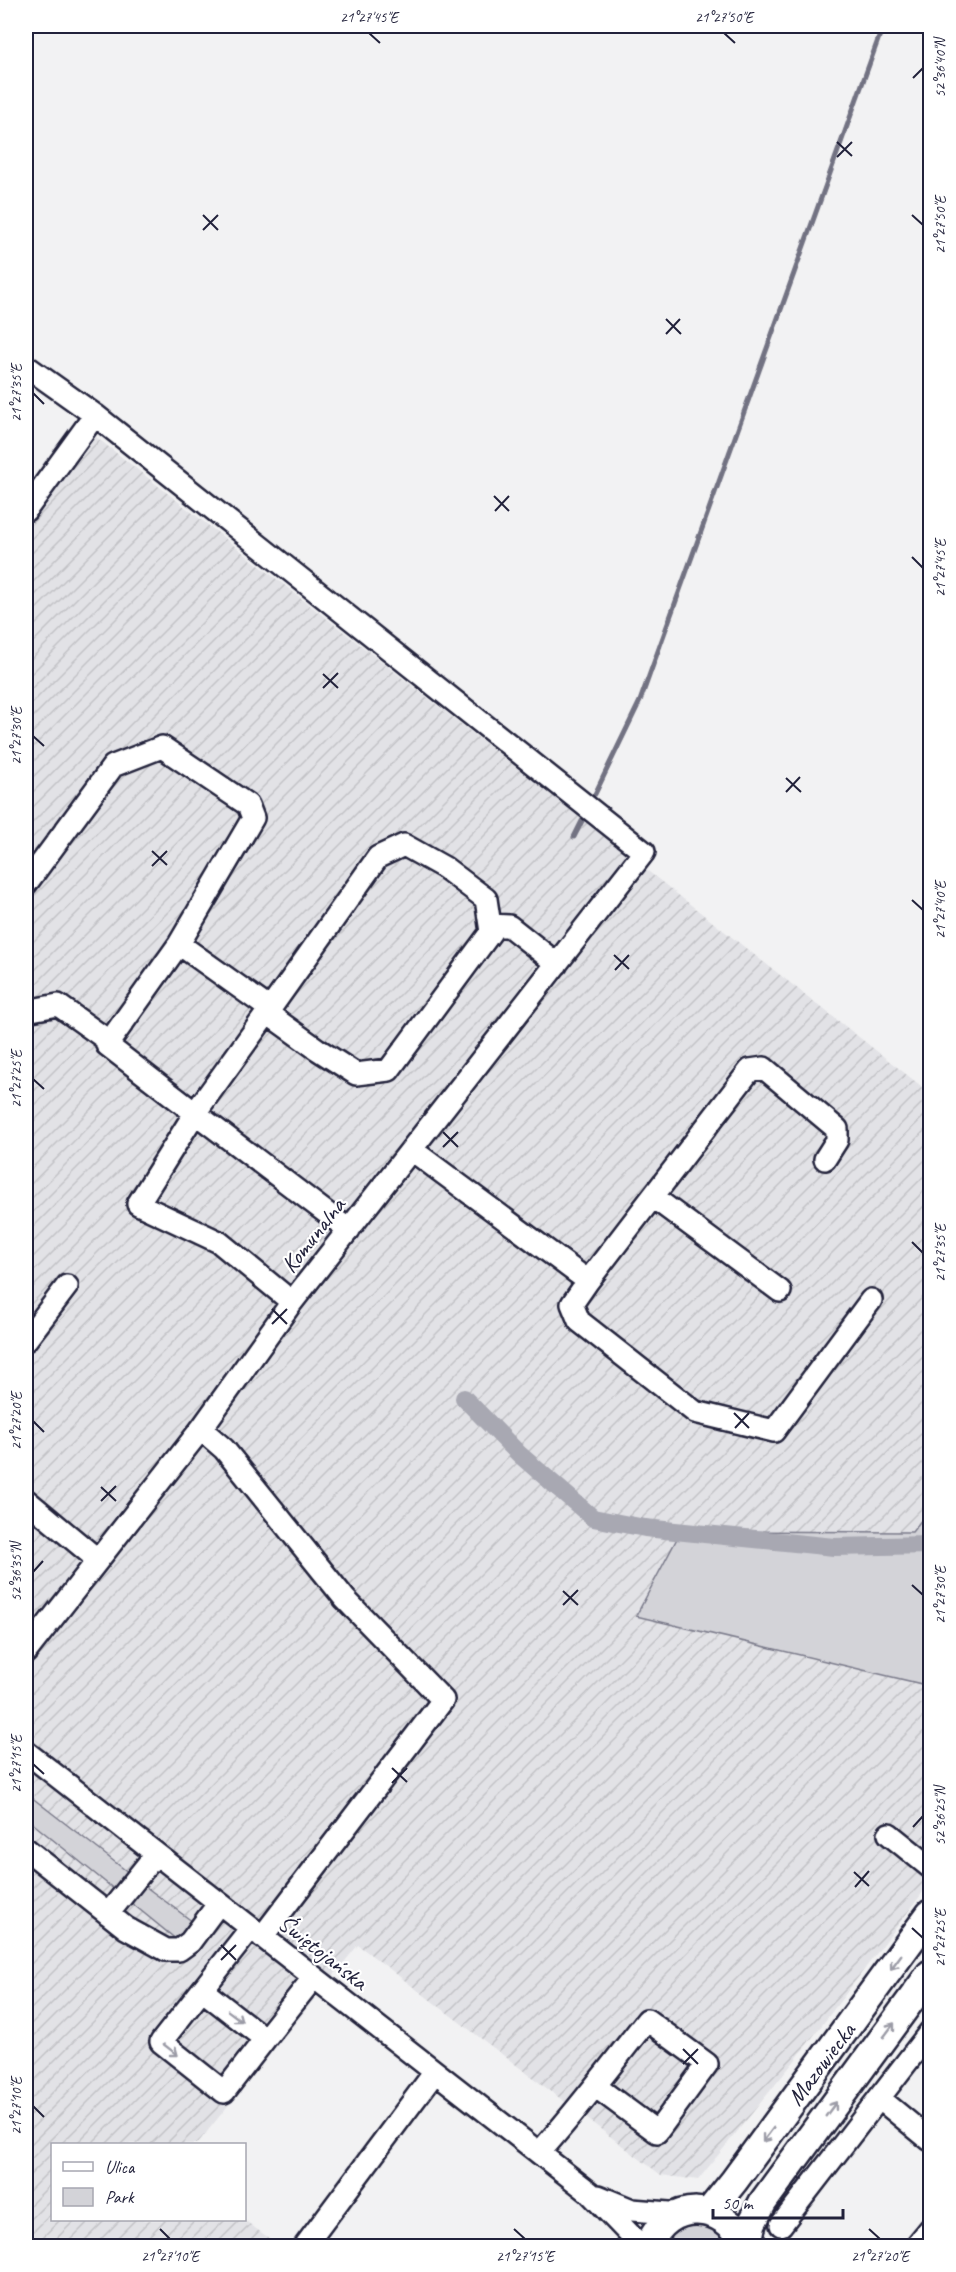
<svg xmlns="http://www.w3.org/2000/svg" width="956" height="2272" font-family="Caveat,sans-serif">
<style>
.industrial{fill:url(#industrial-furrows)}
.green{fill:#d3d3d8;stroke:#7a7a8a;stroke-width:1.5}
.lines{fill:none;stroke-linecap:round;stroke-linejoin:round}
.stream{stroke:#727282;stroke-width:5}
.canal{stroke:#a8a8b2;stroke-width:18}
.minor-casing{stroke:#22223b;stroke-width:26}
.major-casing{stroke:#22223b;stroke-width:32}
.minor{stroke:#fff;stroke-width:21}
.major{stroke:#fff;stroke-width:27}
.oneway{stroke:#9c9ca7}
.ticks{fill:none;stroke:#22223b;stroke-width:2}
.labels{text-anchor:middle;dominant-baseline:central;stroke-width:4.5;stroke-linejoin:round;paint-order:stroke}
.street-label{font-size:24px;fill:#22223b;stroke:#fff}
.neatline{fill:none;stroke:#22223b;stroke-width:2}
.ticks-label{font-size:15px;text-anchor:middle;fill:#22223b}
</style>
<defs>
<pattern id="industrial-furrows" width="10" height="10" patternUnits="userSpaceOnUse" patternTransform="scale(1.5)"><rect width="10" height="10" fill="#e2e2e6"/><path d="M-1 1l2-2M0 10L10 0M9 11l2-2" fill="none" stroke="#c2c2c6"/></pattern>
</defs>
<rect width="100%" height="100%" fill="#f2f2f3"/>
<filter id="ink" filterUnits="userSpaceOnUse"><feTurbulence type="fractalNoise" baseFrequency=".0167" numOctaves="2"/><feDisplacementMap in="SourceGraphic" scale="12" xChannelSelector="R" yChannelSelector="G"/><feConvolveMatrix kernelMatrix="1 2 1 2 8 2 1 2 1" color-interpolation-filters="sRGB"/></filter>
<g filter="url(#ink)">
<path class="industrial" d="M96,437L930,1093V1509L912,1532L681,1531L637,1615L930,1686V1883L796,2059L698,2180L661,2175L358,1945L197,2144H52V2220H244L280,2246H26V530Z"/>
<path class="green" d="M930,1509V1686L636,1616L681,1531L912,1532Z
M26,1793L129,1873L115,1890L26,1818Z
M142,1884L193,1922L191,1932L177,1940L129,1901Z
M694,2223L714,2227L734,2246H663L676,2231Z"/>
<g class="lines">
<path class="stream" d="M595,794L640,701L883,26
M574,837L582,821"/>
<path class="canal" d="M464,1398L519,1454L593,1518L645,1528L834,1547L930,1545"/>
<g class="minor-casing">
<path id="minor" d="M26,366L95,415L644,852L292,1302L201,1429L26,1652
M26,510L95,415
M26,884L113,766L162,747L248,805L253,818L179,944
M490,925L509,926L557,964
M179,944L270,1009L195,1113L107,1045Z
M26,1011L58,1005L110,1042
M267,1013L317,1049L356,1074L389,1070L491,932L486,899L445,868L404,845L378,857L270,1009
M412,1150L588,1281L750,1070L764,1068L837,1129V1140L825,1159
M653,1197L780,1291
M588,1281L572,1304L579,1321L695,1412L774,1431L871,1300
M292,1302L219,1242L138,1204L195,1113L349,1230
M26,1340L67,1286
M201,1429L224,1449L345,1599L443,1700L262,1937
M26,1500L98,1560
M26,1752L589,2192L641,2246
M889,1834L930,1867
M26,1849L126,1928L166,1950H179L190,1942L219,1903
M108,1914L156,1854
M251,1928L202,1990L265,2039L314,1977
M202,1990L161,2042L224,2092L265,2039
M879,2098L930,2140
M539,2153C577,2111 611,2065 647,2020L707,2064L657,2132L595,2086
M598,2196L632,2210L681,2214
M781,2225L930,2032
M305,2246L435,2072
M916,2246L930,2229"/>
</g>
<g class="major-casing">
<path id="major" d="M709,2212L734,2181L930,1914
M649,2246C667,2198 726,2201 746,2246
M747,2246L752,2223L763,2202L930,1974"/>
</g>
<use href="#minor" class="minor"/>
<use href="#major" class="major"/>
</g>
<defs><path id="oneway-shaft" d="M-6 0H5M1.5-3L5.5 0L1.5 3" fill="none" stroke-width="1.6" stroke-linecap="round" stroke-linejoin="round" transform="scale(1.5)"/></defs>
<g class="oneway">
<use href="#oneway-shaft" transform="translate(896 1962) rotate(126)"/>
<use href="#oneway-shaft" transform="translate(235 2016) rotate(37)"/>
<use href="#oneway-shaft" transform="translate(889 2030) rotate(-53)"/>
<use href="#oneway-shaft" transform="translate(171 2050) rotate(38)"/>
<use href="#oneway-shaft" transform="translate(831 2109) rotate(-54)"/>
<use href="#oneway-shaft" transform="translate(768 2135) rotate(127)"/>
</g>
</g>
<path class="ticks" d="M369,33L380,43M724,33L735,43M913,78L923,68M837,142L852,156M837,157L852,142M203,215L218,230M912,215L923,225M203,230L218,215M666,319L681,334M666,334L680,319M33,393L44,404M494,496L509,511M495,511L509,496M912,557L923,568M323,674L338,688M323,688L338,673M33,736L44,746M786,778L801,792M786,792L800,777M152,851L167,865M152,866L167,851M912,900L923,910M614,955L629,969M615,970L629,955M33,1079L44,1089M443,1132L458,1147M443,1147L458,1132M912,1242L923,1253M272,1309L287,1324M272,1324L287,1309M734,1413L749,1428M33,1421L44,1432M735,1428L749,1413M101,1487L116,1501M101,1501L116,1486M33,1572L43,1561M912,1585L923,1595M563,1591L578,1605M563,1605L578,1590M33,1764L44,1774M392,1768L407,1782M392,1783L407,1768M913,1827L923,1816M854,1872L869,1886M855,1887L869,1871M912,1928L923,1938M221,1945L236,1960M221,1960L236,1945M683,2049L698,2064M683,2064L698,2049M33,2106L44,2117M160,2229L170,2239M514,2229L525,2239M869,2229L880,2239"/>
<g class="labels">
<g class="street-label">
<text transform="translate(313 1235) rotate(-52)">Komunalna</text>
<text transform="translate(323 1952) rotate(38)">Świętojańska</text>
<text transform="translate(821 2064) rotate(-53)">Mazowiecka</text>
</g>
</g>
<rect width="956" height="2272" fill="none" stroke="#fff" stroke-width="66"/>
<rect x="51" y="2143" width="195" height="78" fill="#ffffff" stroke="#a7a7b1" stroke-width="1.5"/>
<rect x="63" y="2162" width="30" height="9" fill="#ffffff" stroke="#a7a7b1" stroke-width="1.5"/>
<text x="105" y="2173" font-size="18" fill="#22223b">Ulica</text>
<rect x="63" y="2188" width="30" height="18" fill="#d3d3d8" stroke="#a7a7b1" stroke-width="1.5"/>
<text x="105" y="2203" font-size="18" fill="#22223b">Park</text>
<path d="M713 2209v9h130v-9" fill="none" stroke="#22223b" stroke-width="3"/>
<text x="722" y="2209" font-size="18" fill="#22223b" stroke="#ffffff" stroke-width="4.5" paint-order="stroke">50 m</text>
<rect x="33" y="33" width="890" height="2206" class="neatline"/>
<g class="ticks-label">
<text x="369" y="22">21°27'45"E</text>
<text x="724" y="22">21°27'50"E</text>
<text transform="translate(940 68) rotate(-90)" y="5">52°36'40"N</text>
<text transform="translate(940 225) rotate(-90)" y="5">21°27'50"E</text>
<text transform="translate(16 393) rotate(-90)" y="5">21°27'35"E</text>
<text transform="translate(940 568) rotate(-90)" y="5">21°27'45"E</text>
<text transform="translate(16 736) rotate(-90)" y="5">21°27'30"E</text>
<text transform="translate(940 910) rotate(-90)" y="5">21°27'40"E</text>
<text transform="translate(16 1079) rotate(-90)" y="5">21°27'25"E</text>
<text transform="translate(940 1253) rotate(-90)" y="5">21°27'35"E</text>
<text transform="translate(16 1421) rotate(-90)" y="5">21°27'20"E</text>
<text transform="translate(16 1572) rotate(-90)" y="5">52°36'35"N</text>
<text transform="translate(940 1595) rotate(-90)" y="5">21°27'30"E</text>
<text transform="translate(16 1764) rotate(-90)" y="5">21°27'15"E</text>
<text transform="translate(940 1816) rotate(-90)" y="5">52°36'25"N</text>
<text transform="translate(940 1938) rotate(-90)" y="5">21°27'25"E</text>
<text transform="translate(16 2106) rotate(-90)" y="5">21°27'10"E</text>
<text x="170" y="2261">21°27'10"E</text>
<text x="525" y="2261">21°27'15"E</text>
<text x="880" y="2261">21°27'20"E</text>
</g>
</svg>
